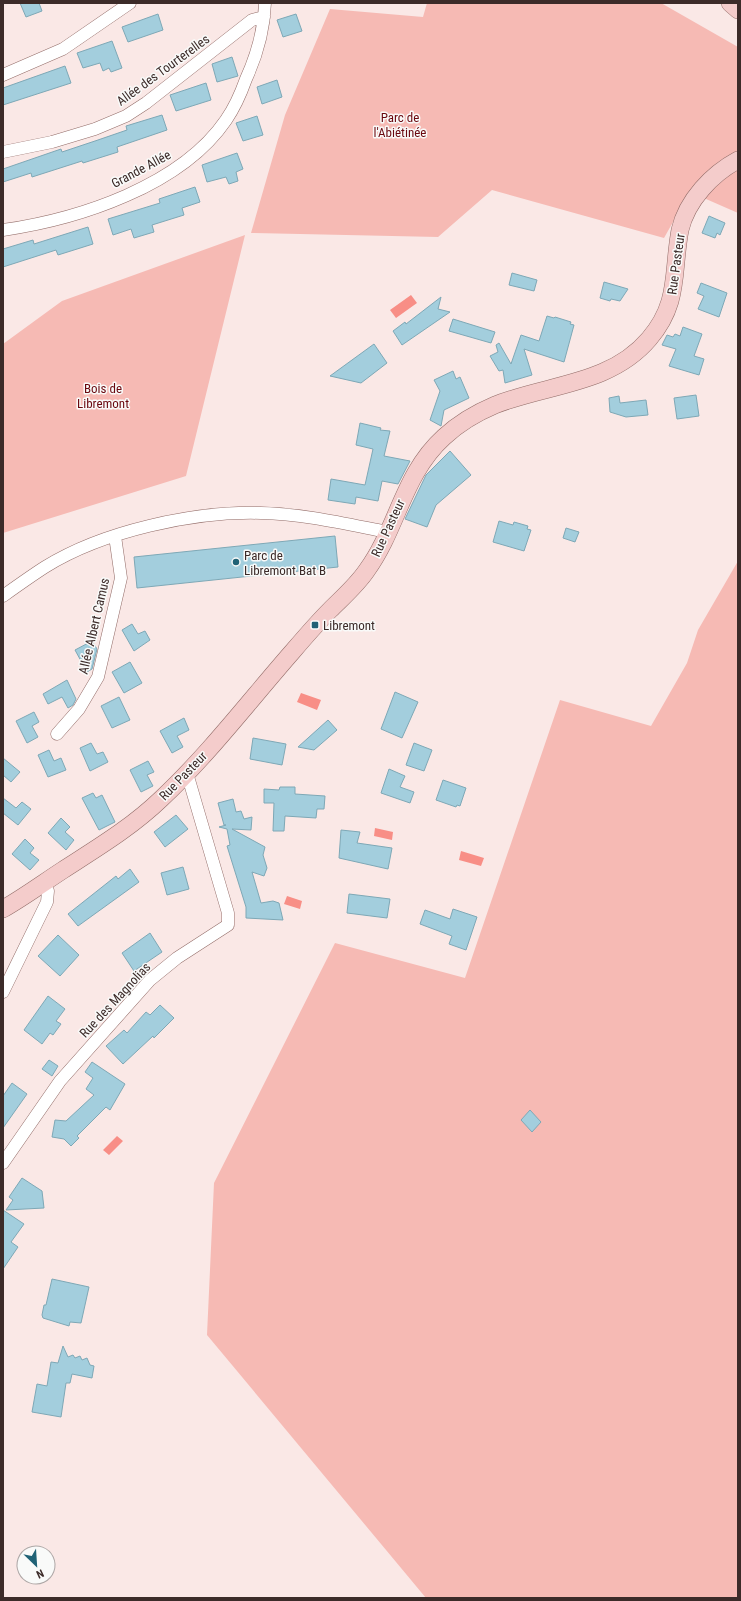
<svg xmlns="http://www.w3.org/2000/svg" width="741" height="1601" font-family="'Roboto Condensed',sans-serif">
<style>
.green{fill:#f6bab4}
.water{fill:#f88e86}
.building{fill:#a3cedd;stroke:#7ea8b6}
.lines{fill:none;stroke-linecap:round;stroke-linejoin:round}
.street-casing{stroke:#936d69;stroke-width:13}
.secondary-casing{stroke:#936d69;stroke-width:18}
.street{stroke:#fff;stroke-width:12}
.secondary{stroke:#f4cccb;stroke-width:17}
.poi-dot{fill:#206276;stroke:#f9faf9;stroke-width:1.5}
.labels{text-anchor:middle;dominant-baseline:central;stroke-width:3;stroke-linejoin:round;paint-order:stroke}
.street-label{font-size:13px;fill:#3c2b29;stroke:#f9faf9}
.park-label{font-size:13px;fill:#6a080f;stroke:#f9faf9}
.poi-label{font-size:13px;fill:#3c2b29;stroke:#f9faf9;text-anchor:start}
</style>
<rect width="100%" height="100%" fill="#fae8e6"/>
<path class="green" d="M427,3H661L738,47V213L690,192L664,238L492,190L438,237L251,233L285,115L330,9L423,17Z
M245,235L186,476L3,533V344L62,301Z
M738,561V1598H426L207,1335L214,1183L335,943L465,978L560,700L651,726L687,663L698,630Z"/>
<path class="water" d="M411,295L417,303L396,318L390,310Z
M301,693L321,700L317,710L297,702Z
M375,828L393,832L392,840L374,836Z
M461,851L484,858L481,866L459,860Z
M287,896L302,901L300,909L284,904Z
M117,1136L123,1141L109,1155L103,1150Z"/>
<path class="building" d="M20,3H39L42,11L26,17Z
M158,14L163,30L128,42L122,27Z
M296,14L302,31L283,37L277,20Z
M112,41L122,68L111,72L109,68L103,71L100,63L83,68L77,53Z
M232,57L238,76L217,82L212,64Z
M65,66L71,83L3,105V88Z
M277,80L282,97L262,104L257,87Z
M206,83L211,100L176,111L170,95Z
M162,115L167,130L117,147L118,152L83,163L82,161L32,177L31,173L3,182V169L61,149L62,152L95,141L127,130L126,126Z
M257,116L263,135L243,141L236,123Z
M237,153L243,169L236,172L238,181L229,184L226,177L207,182L202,165Z
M195,187L200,202L182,208L184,215L152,225L154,232L134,238L131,229L113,235L108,219L160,203L159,199Z
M709,216L725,223L720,235L717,233L715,238L702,233Z
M88,227L93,244L58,255L56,250L3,267V249L33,240L34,244Z
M512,273L537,280L534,291L509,285Z
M604,282L628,289L620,301L611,299L610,301L600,298Z
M701,283L727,293L719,317L698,309L704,296L697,293Z
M441,297L438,309L450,312L402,345L393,331L405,322L406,324Z
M547,316L554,318L555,317L571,322L570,324L574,325L564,362L524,349L532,375L505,383L503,370L499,371L490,356L498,352L496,345L499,343L511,364L521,335L539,341Z
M453,319L495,332L491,343L449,331Z
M683,327L702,334L694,356L704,359L699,375L669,366L676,349L662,345L667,335L673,337L675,334L680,336Z
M374,344L387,363L361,383L330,376Z
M453,371L456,379L460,377L469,398L444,410L441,426L430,420L440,391L434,380Z
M696,395L699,416L677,419L674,398Z
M619,396L620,403L646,400L648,415L626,417L610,412L609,398Z
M360,423L381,428L380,430L390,431L384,456L410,461L398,484L382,481L378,501L356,497L355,504L328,500L331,479L365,485L373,449L356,445Z
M450,451L471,475L436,505L427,527L405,519L426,475Z
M499,521L513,525L514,522L528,526L527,529L531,530L524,551L493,542Z
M566,528L579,532L575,542L563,538Z
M335,536L338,567L137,588L134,557Z
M132,624L138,634L145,631L150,640L134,651L122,630Z
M92,641L97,649L92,669L87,672L75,650Z
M130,662L142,683L124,693L112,672Z
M67,680L76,699L73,705L68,708L62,697L48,704L43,694Z
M395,692L418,702L402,738L381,729Z
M119,697L130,720L112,728L101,706Z
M34,712L39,722L32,726L38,737L27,743L16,721Z
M184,718L189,730L177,736L183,747L172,753L160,731Z
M328,720L337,730L314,750L298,747Z
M253,738L286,744L282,765L250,759Z
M91,743L97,754L103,752L108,762L90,771L80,748Z
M414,743L432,750L424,771L406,765Z
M49,750L54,761L61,758L66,770L48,777L38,755Z
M3,758L20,772L11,782L3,775Z
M148,761L154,772L147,775L153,786L141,792L130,770Z
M389,769L405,776L400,787L414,792L410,803L381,793Z
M443,780L466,788L460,806L457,805L456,807L436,800Z
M280,787H295V794L325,796L324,809H317L316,818L285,816L284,831H273L274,803H264V789L279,790Z
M93,793L96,798L102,795L115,822L99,830L82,798Z
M3,798L16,808L22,802L31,809L18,825L3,813Z
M233,799L236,812L241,811L244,819L252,817L251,830L232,829L265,847L263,855L267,868L264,876L252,872L261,903L273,901L279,903L283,920L246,918V907L227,846L230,845L227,829L219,827L226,825H224L218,803Z
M176,815L188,829L165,847L154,832Z
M61,818L70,827L65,832L74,840L66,850L48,833Z
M341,830L360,832L357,843L392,848L388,869L339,858Z
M25,839L34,848L30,853L39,860L30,870L12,854Z
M183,867L189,889L167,895L161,873Z
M130,869L139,882L78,926L68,914L116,876L118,879Z
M349,894L390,899L387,918L347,913Z
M453,909L477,917L466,950L449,944L452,936L420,924L425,910L450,919Z
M150,933L162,952L134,971L122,953Z
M58,935L79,955L60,976L38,956Z
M48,996L65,1009L56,1021L61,1024L53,1035L50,1033L42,1044L24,1030Z
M160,1005L174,1018L154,1038L153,1036L123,1064L106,1046L124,1030L127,1033L146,1012L150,1015Z
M49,1060L58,1066L52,1076L42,1069Z
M92,1062L125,1084L110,1110L106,1107L77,1136L79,1138L71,1146L64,1139L52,1137L55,1120L66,1121L94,1095L86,1089L93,1078L85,1072Z
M12,1083L27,1094L3,1128V1096Z
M530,1110L541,1122L532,1132L521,1120Z
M22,1178L42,1191L44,1208L6,1210L13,1200L9,1197Z
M3,1210L24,1224L11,1242L18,1247L3,1269Z
M52,1279L89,1287L81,1323L70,1322L69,1326L43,1318L42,1315L44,1305H46Z
M63,1346L68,1357L73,1355L75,1358L80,1356L82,1360L87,1358L90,1365L94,1366L92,1378L72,1374L70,1383H66L61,1417L32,1412L37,1384L47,1386L51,1362L58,1363Z"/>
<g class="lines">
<g class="street-casing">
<path id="street" d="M3,75L63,49L130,3
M3,152L52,142L95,129L126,116L146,103L252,20L264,17
M3,230C79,219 181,186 226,120C235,107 241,93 246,79C257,55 264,30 265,3
M3,596C17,586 31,576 45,567C103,531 194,511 261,513C304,514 346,524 387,532
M57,734L79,709L98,677L121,578L115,536
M3,992L47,902L48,891L43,883
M3,1163L60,1081L150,980L177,958L228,925V913L189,780L185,775"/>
</g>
<g class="secondary-casing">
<path id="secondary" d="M730,3L738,10
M3,909C24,897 43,883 63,870C97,848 132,827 161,799C209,754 250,700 293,651C305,637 317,623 330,610C343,597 357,585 367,570C398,527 403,474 444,437C459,423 476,413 495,405C547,384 610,385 649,339C680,303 672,273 680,230C687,200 712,174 738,160"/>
</g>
<use href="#street" class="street"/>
<use href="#secondary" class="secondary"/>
</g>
<g class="poi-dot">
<circle cx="236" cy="562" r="4"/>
<rect x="311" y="621" width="8" height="8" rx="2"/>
</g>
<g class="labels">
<g class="street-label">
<text transform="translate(163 70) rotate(-36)">Allée des Tourterelles</text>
<text transform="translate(141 169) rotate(-28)">Grande Allée</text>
<text transform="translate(676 264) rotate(-82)">Rue Pasteur</text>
<text transform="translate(388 528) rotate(-65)">Rue Pasteur</text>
<text transform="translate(94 626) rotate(-77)">Allée Albert Camus</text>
<text transform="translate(183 776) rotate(-46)">Rue Pasteur</text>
<text transform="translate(115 1000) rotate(-47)">Rue des Magnolias</text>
</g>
<g class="park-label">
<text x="400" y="117">Parc de<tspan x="400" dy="15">l'Abiétinée</tspan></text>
<text x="103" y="388">Bois de<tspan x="103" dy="15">Libremont</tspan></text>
</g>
<g class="poi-label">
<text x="244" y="555">Parc de<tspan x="244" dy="15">Libremont Bat B</tspan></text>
<text x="323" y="625">Libremont</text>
</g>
</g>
<rect width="741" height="1601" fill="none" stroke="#3c2b29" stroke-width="8"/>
<g transform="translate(36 1565) rotate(155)"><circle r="19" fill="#f9faf9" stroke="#ada7a6"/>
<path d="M0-3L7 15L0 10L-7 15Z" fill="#206276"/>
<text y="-6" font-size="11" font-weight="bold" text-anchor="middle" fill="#3c2b29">N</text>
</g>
</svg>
